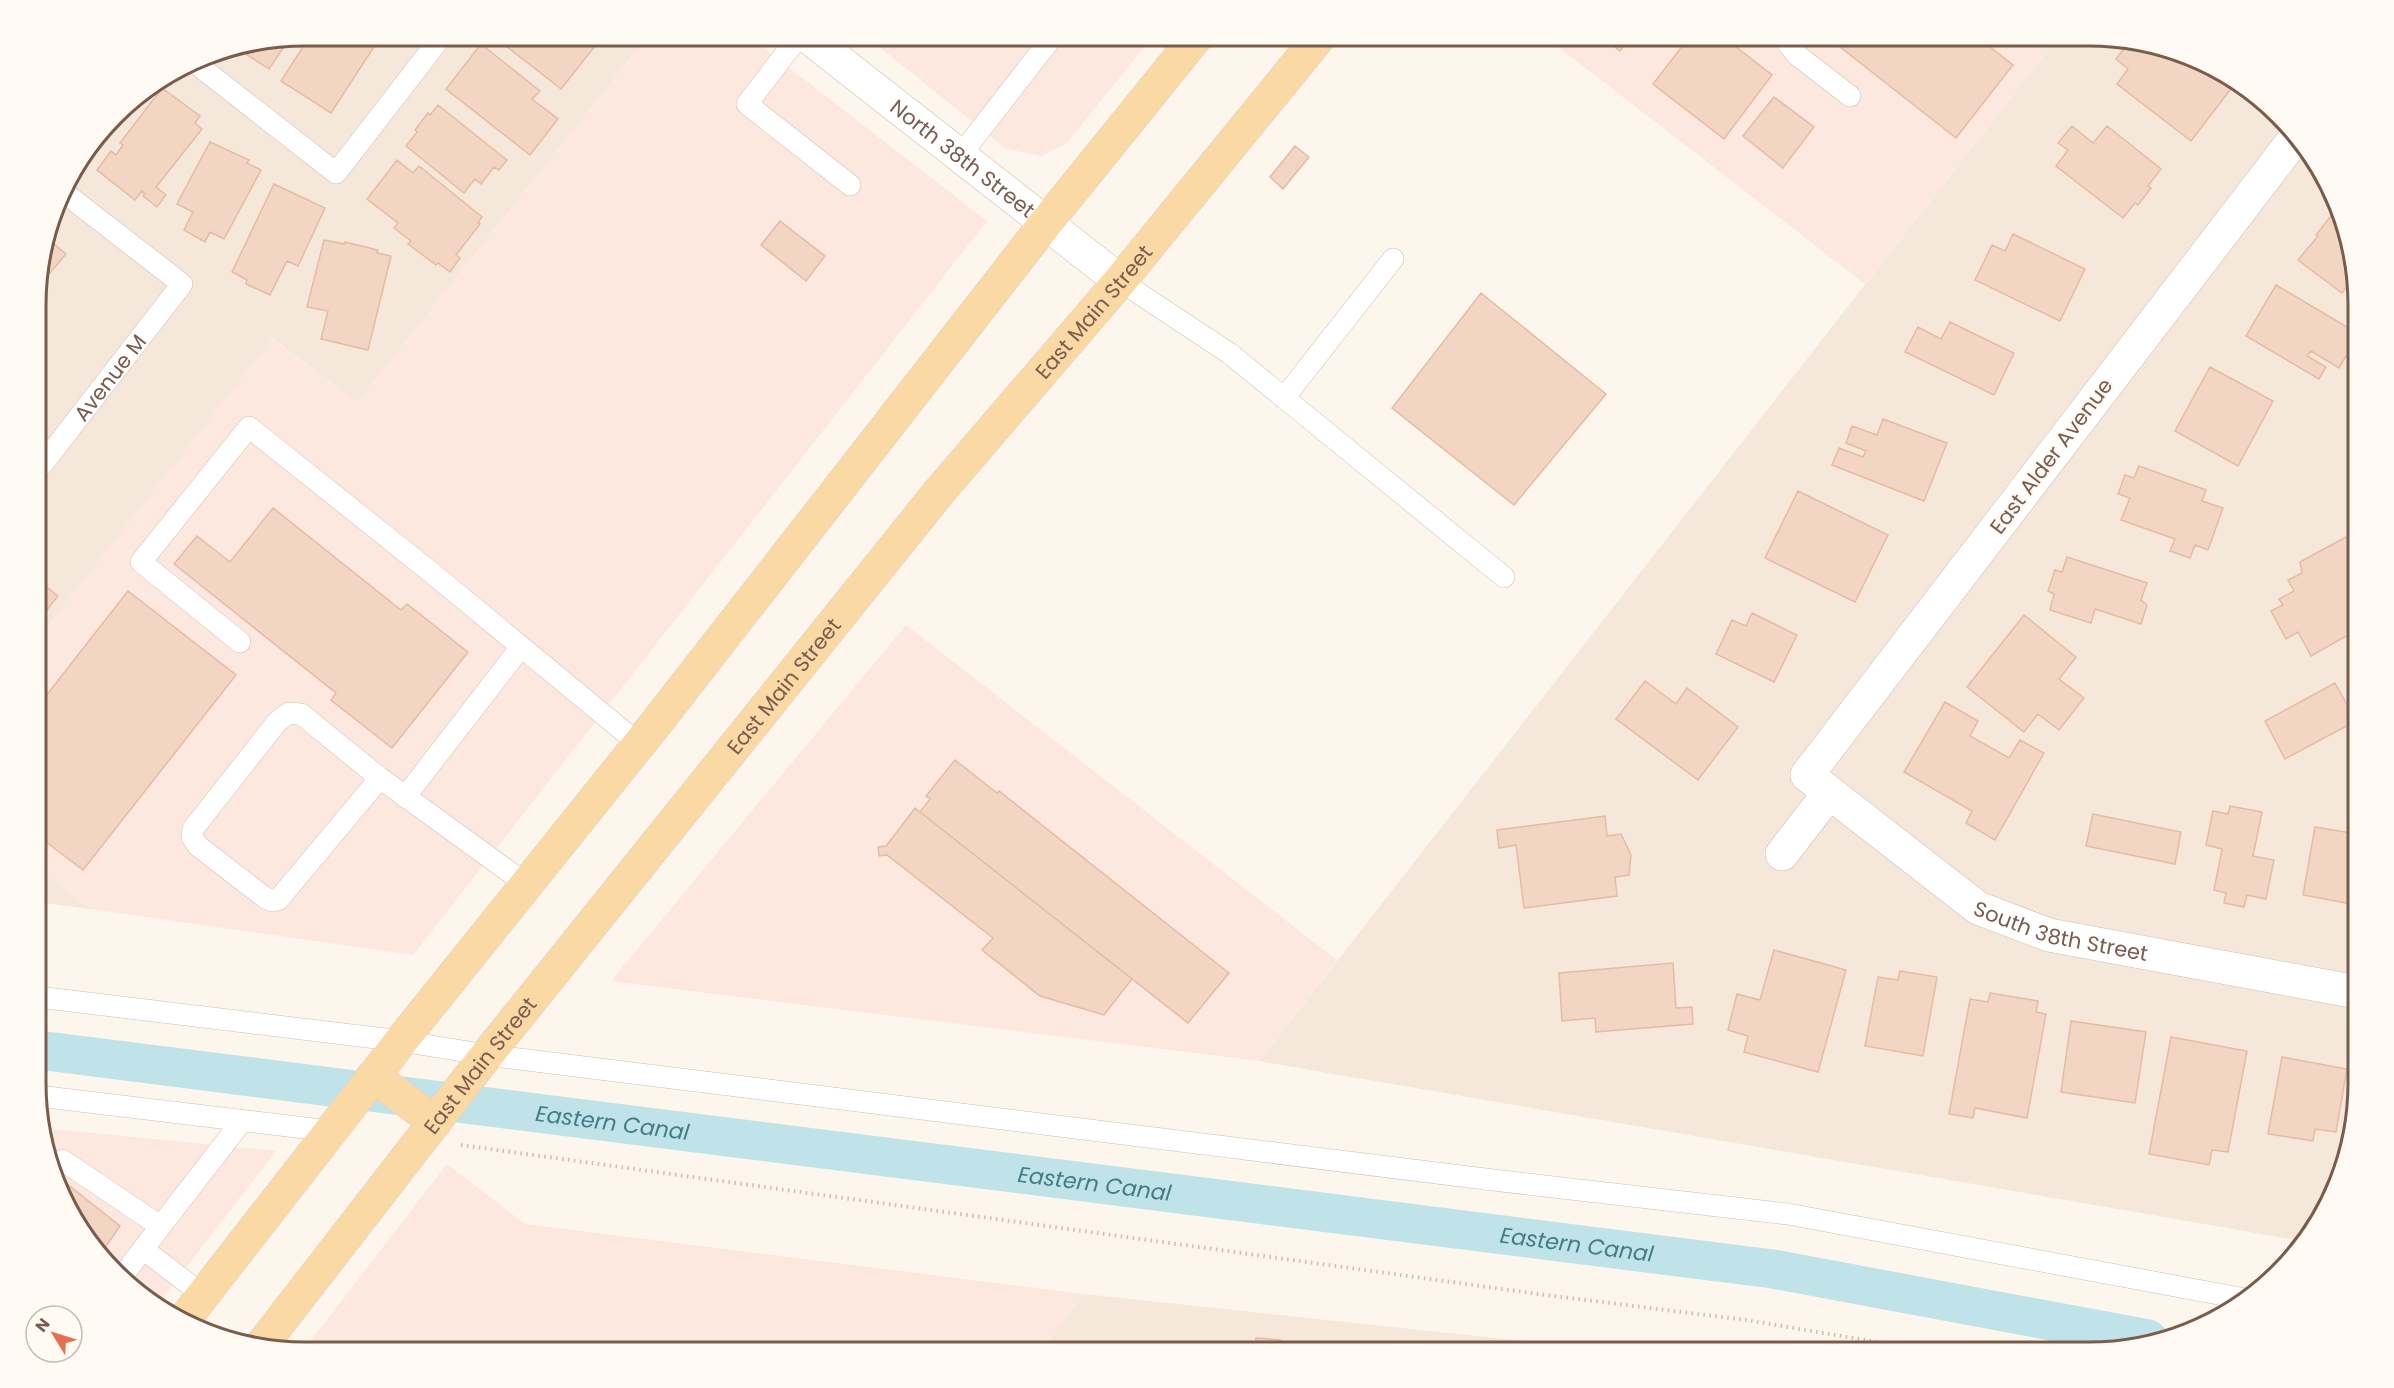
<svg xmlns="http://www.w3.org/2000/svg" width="2394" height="1388" font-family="Poppins,sans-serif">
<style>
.residential{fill:#f5e8da}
.commercial{fill:#fde8e0}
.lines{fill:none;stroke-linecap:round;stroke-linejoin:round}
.canal{stroke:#bfe3e8;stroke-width:39}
.building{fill:#f3d5c3;stroke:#e6bba3;stroke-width:1.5}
.lane-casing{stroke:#d1beb0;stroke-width:22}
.street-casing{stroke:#d1beb0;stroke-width:34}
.primary-casing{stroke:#dad1cd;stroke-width:34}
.path{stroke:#d9b8a5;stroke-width:4;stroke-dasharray:1.5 4.5;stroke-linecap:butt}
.lane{stroke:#fff;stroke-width:21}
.street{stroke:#fff;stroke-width:33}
.primary{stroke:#fbd9a5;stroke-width:33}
.labels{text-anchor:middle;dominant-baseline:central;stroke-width:4.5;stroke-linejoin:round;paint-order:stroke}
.street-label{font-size:21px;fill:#7a5c4d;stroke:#fffaf3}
.water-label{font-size:22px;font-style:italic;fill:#437c86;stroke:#fffaf3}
.rim{fill:none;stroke:#7a5c4d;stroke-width:3}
</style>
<rect width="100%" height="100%" fill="#fdf6ec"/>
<path class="residential" d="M306,36H648L357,403L273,339L38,639V271L64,186L128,103L203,56Z
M2059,36H2089L2159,45L2224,72L2279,115L2322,170L2357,288V1100L2322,1218L2303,1241L1259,1061Z
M38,868L90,909L38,902Z
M1084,1294L1580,1347L1607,1352H1039Z"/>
<path class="commercial" d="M648,36H748L987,221L413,955L90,909L38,868V639L272,339L357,403Z
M866,36H1153L1067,143L1042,156L1006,149Z
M1544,36H2059L1865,284Z
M906,625L1337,960L1259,1061L611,981Z
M42,1128L276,1151L158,1304L81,1232Z
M447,1164L525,1224L1084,1294L1039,1352H302Z"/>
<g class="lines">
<path class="canal" id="s1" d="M38,1050L1773,1269L2148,1339"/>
</g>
<path class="building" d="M310,36H381L331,113L281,81Z
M514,36H603L561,89L506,46Z
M1601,36H1632L1620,51Z
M1690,36H1722L1772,75L1724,139L1653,84Z
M1826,36H1976L2013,65L1956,138Z
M289,39L269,69L238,49Z
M2130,41L2159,45L2224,72L2236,82L2191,141L2117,84L2128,69L2116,59Z
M481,44L540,91L532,99L558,119L530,155L446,89Z
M162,88L200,116L195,123L202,129L156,187L166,195L157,207L143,196L145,194L142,191L135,200L97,170L111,151L116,155L123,145L120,143Z
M1774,97L1814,127L1783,168L1743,136Z
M438,105L507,160L499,170L494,167L481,184L475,179L464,193L406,146L417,132L415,130L428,113L430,115Z
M2072,126L2093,143L2107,126L2161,169L2148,186L2151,188L2138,205L2135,203L2123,218L2056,166L2068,150L2058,143Z
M210,142L249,160L247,163L261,170L224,239L210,232L205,242L184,230L193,212L177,204Z
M1295,146L1309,157L1283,189L1270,177Z
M397,160L413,173L419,166L482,217L478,223L480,224L456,255L460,258L450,272L438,263L436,265L408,244L411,241L394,228L398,223L367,199Z
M274,184L325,208L298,266L287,261L270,295L246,284L247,280L232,272Z
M2334,212L2357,287L2355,291L2348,286L2342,293L2298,260L2318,236L2316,235Z
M780,221L825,256L806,281L761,245Z
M2013,234L2085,269L2060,321L1975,280L1992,245L2005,251Z
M48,239L66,254L38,287V271Z
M324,240L345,244V242L378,250L377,253L391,256L368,350L321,339L328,311L307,307Z
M2276,285L2357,333V338L2339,368L2311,351L2307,356L2326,367L2319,379L2246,336Z
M1481,293L1606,394L1514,505L1392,408Z
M1950,322L2014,353L1994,395L1905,352L1918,327L1941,339Z
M2210,367L2273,401L2238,466L2175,431Z
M1883,419L1947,443L1924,501L1832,465L1839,448L1863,457L1866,451L1846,443L1852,426L1877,435Z
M2139,466L2206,490L2202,501L2223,508L2208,550L2195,545L2190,558L2170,551L2175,539L2121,520L2130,498L2118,494L2125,475L2134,478Z
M1798,491L1888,535L1855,602L1765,558Z
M273,508L401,610L407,604L468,652L392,748L331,700L336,693L174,564L197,536L230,562Z
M2357,531V630L2311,656L2298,632L2286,639L2271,611L2283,605L2279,599L2294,591L2288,580L2302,573L2300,562Z
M2067,557L2147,583L2141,600L2147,605L2141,624L2095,609L2091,623L2050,610L2054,594L2048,591L2055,570L2062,572Z
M38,580L58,596L41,617L38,615Z
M128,591L236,675L83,870L38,836V706Z
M1752,613L1797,635L1774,682L1716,654L1732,620L1746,626Z
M2024,615L2076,657L2059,679L2084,698L2059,730L2038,714L2024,732L1967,687Z
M1645,681L1676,704L1687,688L1738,727L1698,780L1616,719Z
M2335,683L2356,721L2285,759L2265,721Z
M1945,702L1978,721L1970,736L2009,758L2020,740L2044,753L1995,840L1966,823L1972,811L1904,772Z
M955,760L997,793L999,791L1229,973L1188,1023L920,812L930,799L926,796Z
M2230,806L2262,812L2253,856L2274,860L2266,899L2247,895L2244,907L2224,903L2226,893L2214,890L2222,849L2206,845L2213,811L2228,814Z
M915,808L1132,979L1104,1015L1040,996L982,950L993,938L887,855L879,856L878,847L886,846Z
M2093,814L2181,832L2175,864L2086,846Z
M1605,816L1607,836L1621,834L1631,855L1629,875L1615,877L1617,896L1524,908L1516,845L1499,848L1497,830Z
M2315,827L2357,834V905L2303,895Z
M1774,950L1846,970L1818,1072L1744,1052L1748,1036L1728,1030L1737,994L1760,1000Z
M1673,963L1676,1008L1692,1007L1693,1024L1596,1032L1595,1018L1562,1021L1559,973Z
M1900,971L1937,977L1923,1056L1865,1046L1878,977L1898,980Z
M1990,993L2038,1001L2036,1012L2046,1014L2027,1118L1975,1108L1973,1118L1949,1114L1970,999L1988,1002Z
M2071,1021L2146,1032L2135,1103L2061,1092Z
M2171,1037L2247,1051L2228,1152L2212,1150L2209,1165L2149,1154Z
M2282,1057L2347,1069L2336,1132L2315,1129L2313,1141L2268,1134Z
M62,1180L120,1226L102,1252L81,1232Z
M1256,1338L1280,1340L1279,1352H1255Z"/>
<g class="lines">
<g class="lane-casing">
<g id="lane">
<path d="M799,36L747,104L850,185"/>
<path d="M1782,36L1797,55L1850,96"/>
<path d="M194,62L336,173L442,36"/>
<path d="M959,157L1053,36"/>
<path d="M1120,281L1229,353L1504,577"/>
<path d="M1284,398L1393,259"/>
<path id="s2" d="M38,470L182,284L62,191"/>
<path d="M240,642L141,562L249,427L432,573L639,744"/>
<path d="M380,778L278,900L272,901L264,897L198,846L192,837L193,829L277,722L289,713L301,714L380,778L526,884"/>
<path d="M405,797L521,647"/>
<path d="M38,997L401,1041L487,1055L1493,1180L1788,1214L2245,1299"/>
<path d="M38,1096L330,1131"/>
<path d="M57,1167L62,1160L160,1226"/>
<path d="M143,1249L242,1121"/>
<path d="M125,1273L143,1249L203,1295"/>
</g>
</g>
<g class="street-casing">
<g id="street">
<path id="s3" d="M807,36L1120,281"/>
<path id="s4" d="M2296,137L1807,775L1978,908L2049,935L2357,992"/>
<path d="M1782,854L1829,793"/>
</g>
</g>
<g class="primary-casing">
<g id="primary">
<path d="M373,1076L435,1122"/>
<path d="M183,1321L401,1041L657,722L1045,224L1197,36"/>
<path id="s5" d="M261,1346L482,1061L939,492L1120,281L1320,36"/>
</g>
</g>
<path class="path" d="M461,1145L1538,1294L1746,1320L1930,1351"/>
<use href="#lane" class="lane"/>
<use href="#street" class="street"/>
<use href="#primary" class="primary"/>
</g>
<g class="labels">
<g class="street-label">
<text stroke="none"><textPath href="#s3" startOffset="198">North 38th Street</textPath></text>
<text stroke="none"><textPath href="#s5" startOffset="1328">East Main Street</textPath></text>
<text stroke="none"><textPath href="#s2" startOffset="117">Avenue M</textPath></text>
<text transform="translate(2051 456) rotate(-53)">East Alder Avenue</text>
<text stroke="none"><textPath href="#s5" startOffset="842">East Main Street</textPath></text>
<text stroke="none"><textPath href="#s4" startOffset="1107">South 38th Street</textPath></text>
<text stroke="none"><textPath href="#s5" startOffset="356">East Main Street</textPath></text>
</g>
<g class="water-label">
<text stroke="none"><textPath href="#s1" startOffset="579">Eastern Canal</textPath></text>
<text stroke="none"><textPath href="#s1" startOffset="1065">Eastern Canal</textPath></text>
<text stroke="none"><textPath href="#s1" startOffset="1551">Eastern Canal</textPath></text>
</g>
</g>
<path d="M0 0H2394V1388H0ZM305 46H2089A259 259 0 0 1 2348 305V1083A259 259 0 0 1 2089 1342H305A259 259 0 0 1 46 1083V305A259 259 0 0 1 305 46Z" fill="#fffaf3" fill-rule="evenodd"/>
<path class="rim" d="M305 46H2089A259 259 0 0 1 2348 305V1083A259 259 0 0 1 2089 1342H305A259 259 0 0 1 46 1083V305A259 259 0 0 1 305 46Z"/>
<g transform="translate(54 1334) rotate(308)"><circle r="28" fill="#fffaf3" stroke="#cabbb1" stroke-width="1.5"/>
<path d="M0-4.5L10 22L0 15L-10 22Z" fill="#e76f51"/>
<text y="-9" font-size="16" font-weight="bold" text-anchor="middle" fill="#7a5c4d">N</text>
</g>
</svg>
